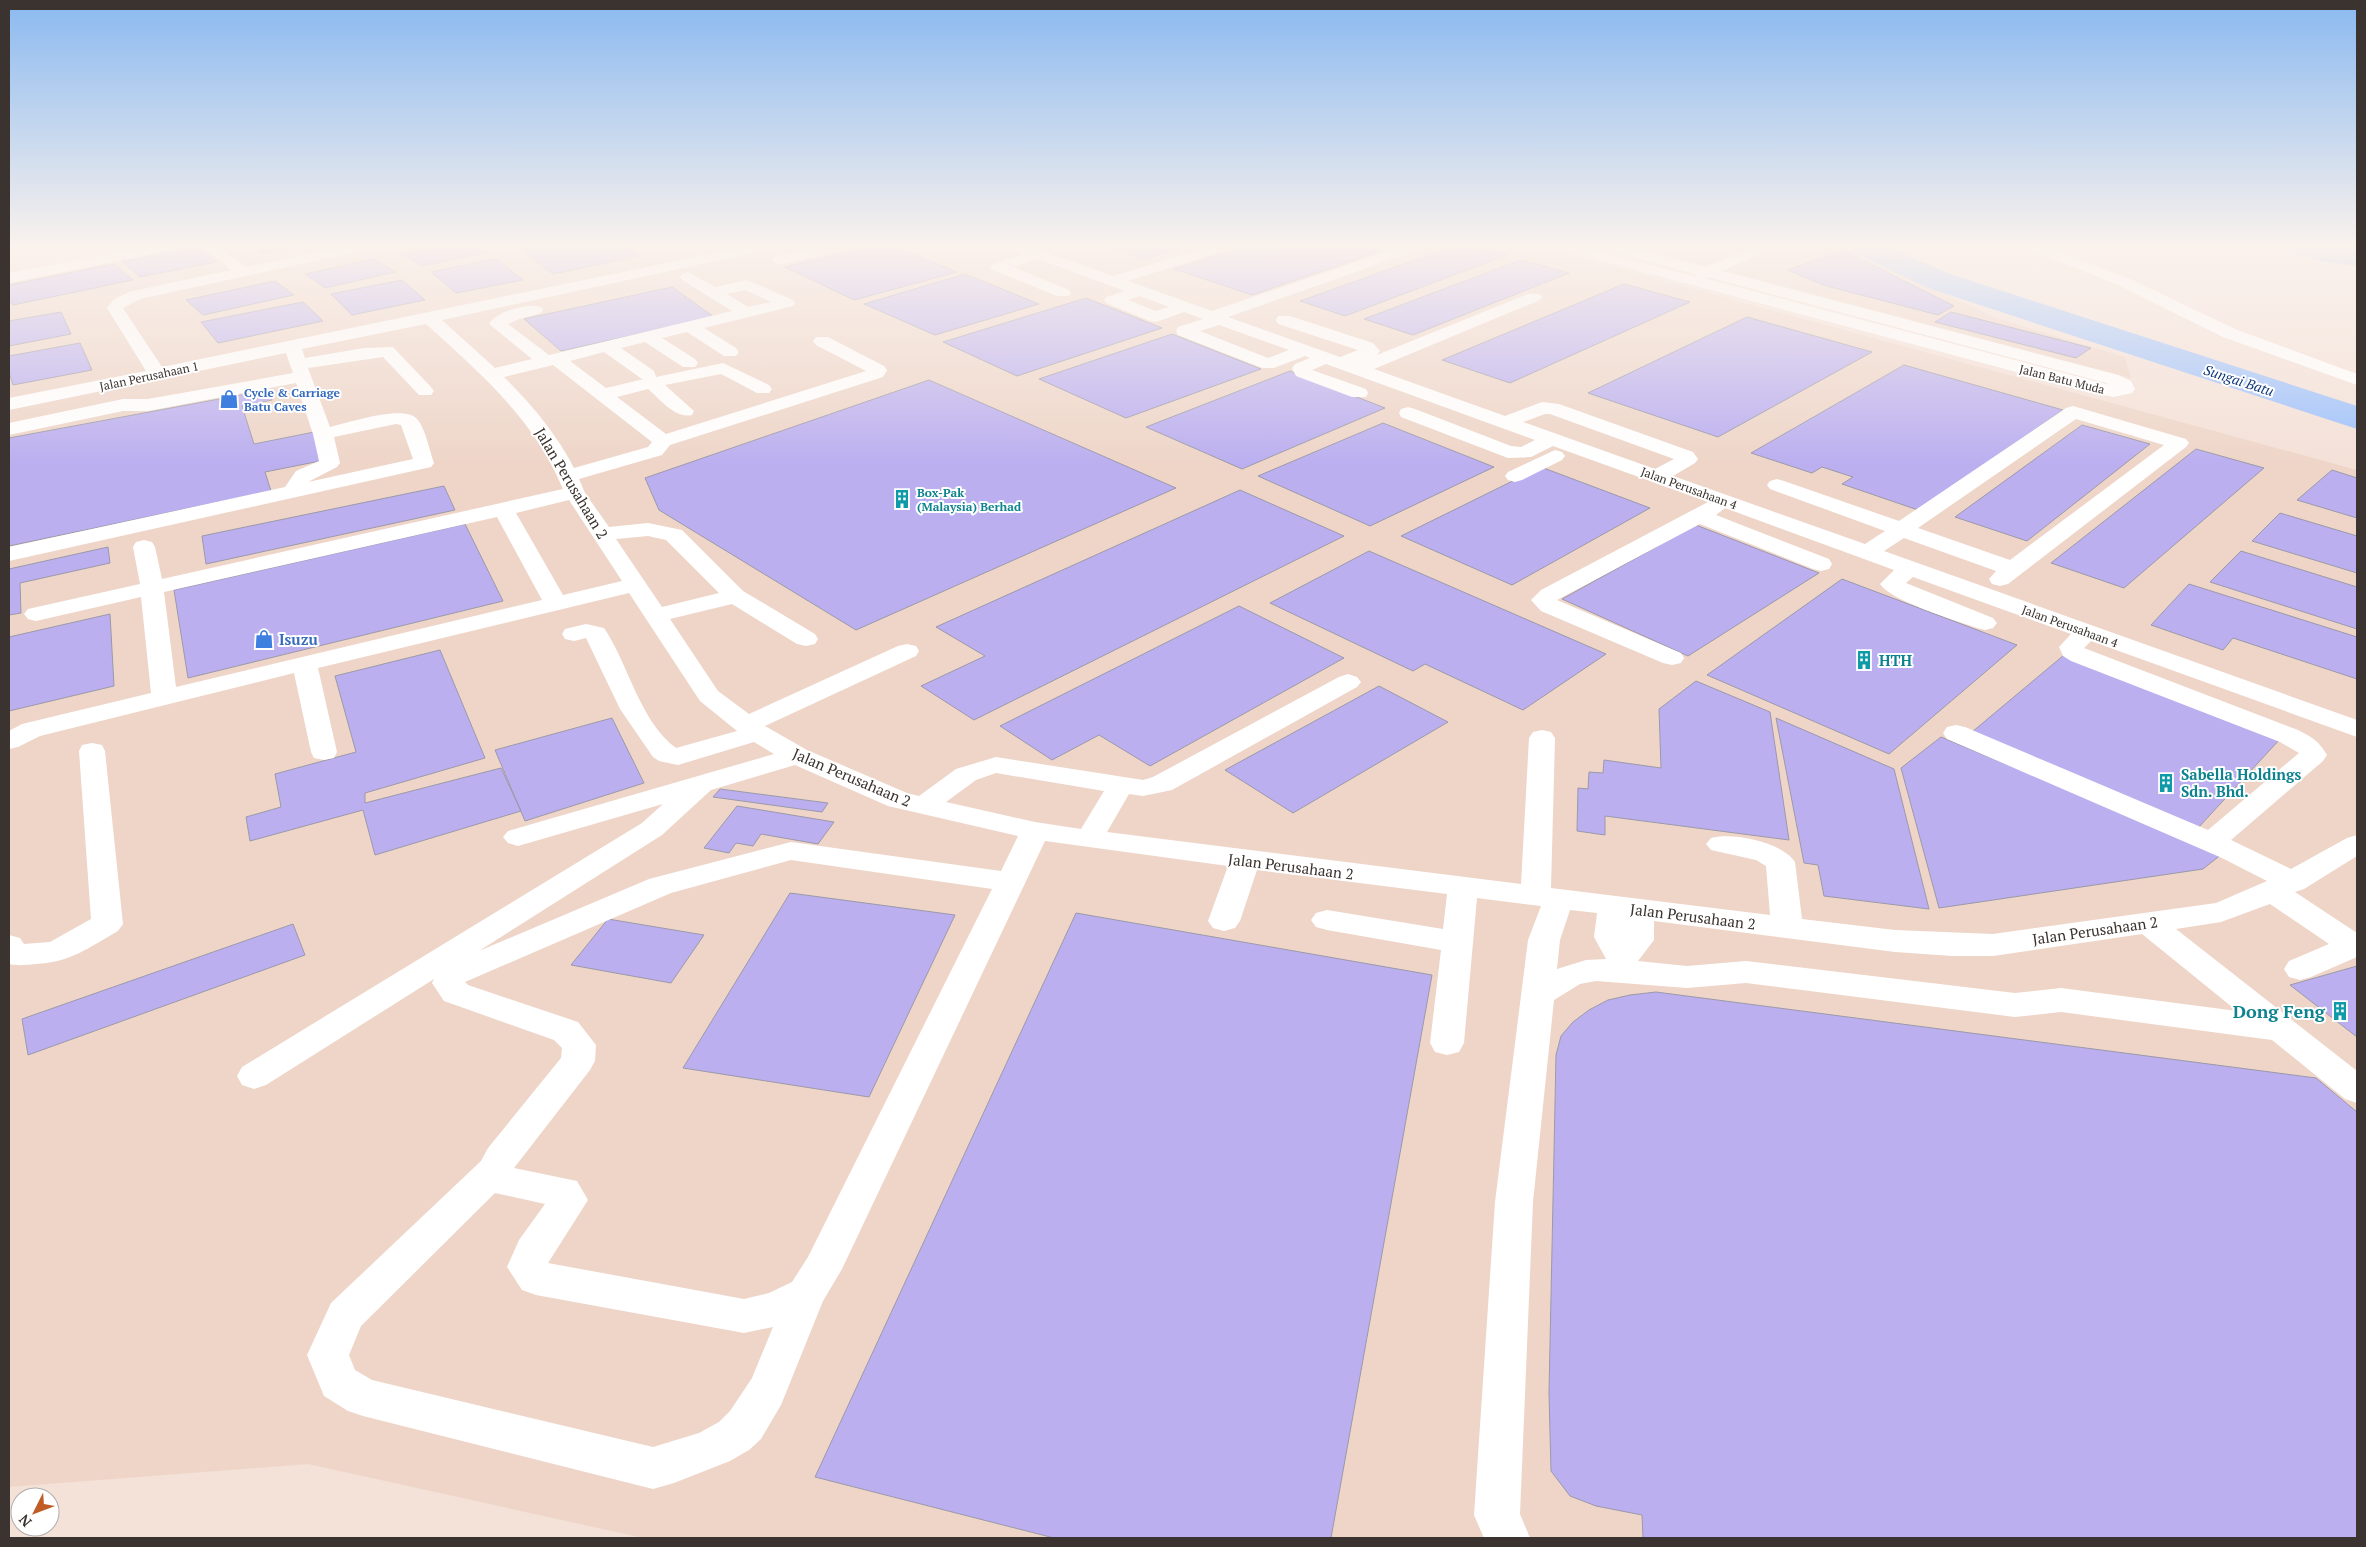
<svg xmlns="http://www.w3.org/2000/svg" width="2366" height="1547" font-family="'PT Serif',serif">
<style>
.built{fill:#eed5c8}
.water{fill:#9dc1fc}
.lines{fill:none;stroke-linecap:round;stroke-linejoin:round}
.river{fill:#9dc1fc;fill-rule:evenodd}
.building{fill:#bbaff0;stroke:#9b99a9}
.minor{fill:#fff;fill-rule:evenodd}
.labels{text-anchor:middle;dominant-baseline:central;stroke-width:4;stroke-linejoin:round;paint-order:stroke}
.far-street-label{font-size:12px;fill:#3a332f;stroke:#fff}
.far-shop-label{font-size:12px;font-weight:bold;fill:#366cbe;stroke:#fff;text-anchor:start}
.far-culture-label{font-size:12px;font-weight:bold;fill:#0d838f;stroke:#fff;text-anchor:start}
.far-water-label{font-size:14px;font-style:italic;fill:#0f387a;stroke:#fff}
.street-label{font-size:15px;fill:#3a332f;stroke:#fff}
.shop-label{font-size:15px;font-weight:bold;fill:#366cbe;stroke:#fff;text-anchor:start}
.culture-label{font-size:15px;font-weight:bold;fill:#0d838f;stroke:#fff;text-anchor:start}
.near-culture-label{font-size:18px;font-weight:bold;fill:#0d838f;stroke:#fff;text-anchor:end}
</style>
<rect width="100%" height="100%" fill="#f4e1d8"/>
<path class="built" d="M144,248H1544L2357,470V1538H643L308,1464L9,1487V274Z
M1639,248H1843L1999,319L2125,357L2131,378Z"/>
<path class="water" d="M2280,248H2357V266L2323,262Z"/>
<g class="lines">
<path class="river" d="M1852,248H1891L1950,274L2357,406V429L1928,288L1856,254Z"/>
</g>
<path class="building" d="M191,248H199L216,262L140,277L122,261Z
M254,248H293L262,254Z
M429,248H479L487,252L422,266L401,253Z
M536,248H625L639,256L553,274L522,250Z
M864,248H899L957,272L854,300L785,267Z
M1113,248H1181L1144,259Z
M1240,248H1390L1252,295L1174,269Z
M1449,248H1480L1507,255L1345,316L1300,301Z
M1843,250L1954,306L1938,315L1823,285L1788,270Z
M374,259L395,272L325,288L305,274Z
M496,259L523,280L456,293L431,272Z
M1521,260L1569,273L1413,335L1364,319Z
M114,264L133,280L13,305L9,300V285Z
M965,274L1039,304L935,335L864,304Z
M402,280L425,300L352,315L331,294Z
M275,281L294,295L203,315L186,300Z
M1624,284L1690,302L1510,383L1442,360Z
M672,287L714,317L561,351L524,319Z
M1086,298L1162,328L1017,376L943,342Z
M303,302L323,321L218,343L201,322Z
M61,312L71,334L9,346V321Z
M1951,312L2091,348L2076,358L1935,322Z
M1747,317L1872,352L1718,437L1588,393Z
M1172,334L1261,369L1126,418L1039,379Z
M80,343L92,370L13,385L9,372V356Z
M1904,365L2063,410L1918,510L1842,484L1853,477L1822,467L1812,473L1751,453Z
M1290,371L1385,408L1242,469L1146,427Z
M929,380L1176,488L856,630L659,510L645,478Z
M268,390L272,400L242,406L254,444L314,432L325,460L265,472L271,491L9,546V438Z
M1383,423L1494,467L1370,526L1258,476Z
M2082,425L2150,444L2027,541L1955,517Z
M2196,449L2264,468L2124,588L2051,563Z
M1541,467L1650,508L1512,585L1401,536Z
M2332,470L2357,478V518L2297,500Z
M444,486L455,510L206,564L202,536Z
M1240,490L1344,536L974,720L921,686L985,656L936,627Z
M2280,513L2357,536V573L2252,541Z
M465,524L503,601L188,678L174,590Z
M1696,525L1819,573L1688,656L1562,599Z
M108,547L110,563L20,583L21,613L9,615V569Z
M1369,551L1606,654L1523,710L1425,664L1413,671L1270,603Z
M2241,551L2357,587V629L2210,582Z
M1842,579L2017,645L1889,754L1707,675Z
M2189,584L2357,637V679L2233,638L2223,650L2151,625Z
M1239,606L1344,658L1150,766L1099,735L1052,760L1000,726Z
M110,614L114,686L9,711V637Z
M440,650L485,758L365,793V803L501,768L521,811L375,855L363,810L250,841L246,817L281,807L275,774L356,752L335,676Z
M2064,655L2281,738L2198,828L1972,732Z
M1696,681L1770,712L1789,840L1605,816V835L1577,831L1578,788L1588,789L1589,772L1603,773L1604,760L1661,768L1659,709Z
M1379,686L1448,722L1293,813L1225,770Z
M612,718L644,783L525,821L495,750Z
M1776,718L1894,769L1929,909L1824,896L1818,865L1804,863Z
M1941,737L2222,854L2203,869L1939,908L1901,768Z
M720,789L828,803L822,812L713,797Z
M737,806L834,822L818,844L761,834L753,846L736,843L729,853L704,848Z
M790,893L955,915L869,1097L683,1068Z
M1076,913L1432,975L1331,1538H1054L815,1477Z
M608,919L704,935L671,983L571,965Z
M293,924L305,955L28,1055L22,1019Z
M2357,966V1037L2290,985Z
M1656,992L2316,1078L2357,1112V1538H1643L1642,1515L1596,1506L1570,1496L1551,1471L1549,1393L1556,1055L1561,1036L1573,1022L1589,1010L1608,1000L1630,995Z"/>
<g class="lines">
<path class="minor" d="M142,248H170L163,252L9,283V273Z
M205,248H221L246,267L337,248H363L356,252L140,299L123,308L162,367L739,248H765L763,251L758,252L442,320L495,368L532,359L489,324C497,311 527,303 541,307L543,310L541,313L519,319L508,324L549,355L732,311L682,280L680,277L682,274L688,272L715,287L747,280L793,300L795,303L793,306L704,328L736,348L739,352L736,356H724L687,332L662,338L695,359L698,363L695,367H683L645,342L621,348L654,371L656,377L723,363L769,385L772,389L769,393H757L721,374L665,385L694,411L692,415C675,419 660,399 648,389L617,397L666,434L866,371L816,345L813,341L816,337H828L884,366L887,370L883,377L670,445L662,455L579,479L585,493L609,527L648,523L682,530L743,591L815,634L818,639L815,644L806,646L797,644L732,604L670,619L718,691L749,714L898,646L907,644L916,646L919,651L916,656L765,726L807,750L907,793L919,796L956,769L996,757L1143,780L1153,777L1339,677L1348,674L1357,677L1361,682L1357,687L1172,790L1143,796L1129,794L1107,832L1521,884L1529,738L1533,732L1542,730L1551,732L1555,738L1551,888L1770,915L1766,866L1756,860L1711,850L1706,844L1711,838C1733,832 1782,842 1795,862L1802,919L1895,930L1993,934L2216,903L2267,881L2222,858L1947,739L1943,733L1947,727L1956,725L1965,727L2208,830L2299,753L2280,742L2071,661L2063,656L2059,647L2071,634L1913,577L1906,583L1993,618L1997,623L1993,628L1985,630L1977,628C1955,620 1891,601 1880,584L1894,570L1725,508L1716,515L1829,559L1832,564L1829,569L1821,571L1813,569L1700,524L1557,600L1681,653L1684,658L1681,663L1672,665L1663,663L1541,611L1531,600L1541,590L1708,502L1553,446L1531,457L1508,458L1401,417L1399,413L1401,409L1408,407L1415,409L1511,446L1521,447L1535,440L1326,364L1312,370L1366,389L1368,393L1366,397H1352L1296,376L1292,368L1295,364L1310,358L1305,356L1274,368H1262L1178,335L1176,331L1178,327L1203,319L1184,312L1156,322L1150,321L1106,303L1104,300L1106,297L1125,291L1038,259L1013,267L1069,290L1071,293L1069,296H1057L993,270L990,267L993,264L1024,254L1016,251L1014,248H1034L1113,276L1204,248H1225L1223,251L1128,281L1212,311L1397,248H1417L1415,251L1228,317L1340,357L1358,350L1278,324L1276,320L1278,316H1290L1373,343L1380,351L1377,355L1357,363L1528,294H1540L1542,297L1540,300L1374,369L1505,416L1542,402L1559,404L1693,452L1698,459L1695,463L1673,476L1865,544L1885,531L1770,489L1767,485L1770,481L1777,479L1784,481L1899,521L2066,408L2073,406L2080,408L2186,439L2189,443L2186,447L2008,584L2000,586L1992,584L1989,579L1996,571L1904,538L1884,551L2357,720V737L2091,641L2084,648L2298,730C2313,738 2318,740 2327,755L2323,761L2231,840L2291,869L2347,838L2357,835V856L2304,889L2295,892L2357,933V957L2311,977L2300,980L2289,977L2284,969L2289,961L2329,944L2270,904L2221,922L2176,929L2357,1071V1103L2345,1099L2272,1040L2061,1012L2015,1017L1746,983L1687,988L1596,981L1580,984L1554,1000L1533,1202L1520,1514L1530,1538H1484L1474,1515L1495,1202L1528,940L1541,906L1477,898L1464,1043L1459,1052L1447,1055L1435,1052L1430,1043L1441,950L1327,930L1316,927L1311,920L1316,913L1327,910L1443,929L1447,894L1257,870L1240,921L1235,928L1224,931L1213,928L1208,921L1228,866L1045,841L842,1269L823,1301L781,1405L761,1439L749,1450L730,1461L674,1483L653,1489L363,1416L348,1411L324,1396L307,1355L331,1303L481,1161L488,1148L561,1058L562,1048L554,1040L444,1001L432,983L434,979L266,1085L254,1089L242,1085L237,1076L242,1067L642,823L663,804L518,846L508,843L503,837L508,831L774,754L754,742L678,765L659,761L653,757L620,709L586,638L574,641L565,639L562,634L565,629L586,624L604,628C628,663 640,722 676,748L737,731L700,701L629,593L318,668L337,752L334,758L324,760L314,758L311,752L294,673L40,736L18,747L9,749V731L22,724L151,693L141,597L36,621L28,619L24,614L28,609L140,584L133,547L136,542L144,540L152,542L155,547L162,579L563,489C534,419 481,374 426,324L302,349L305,358L364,348L393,347L431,387L434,391L431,395H419L383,357L308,368L330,427C348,423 404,404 417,419C425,427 430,452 434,463L431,467L9,561V547L285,487L296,471L319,461L313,434L296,383L148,411H123L9,435V423L123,399H148L293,373L286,353L9,410V398L146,371L107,308L114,299L129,292L231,270ZM745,290L771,302L748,307L727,294ZM1140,296L1169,307L1156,311L1128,300ZM1219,325L1289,350L1268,358L1200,331ZM604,352L642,379H644L606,388L570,361ZM553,365L652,442L648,447L574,468C556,433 531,404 504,377ZM1545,414H1550L1674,459L1655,469L1523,422ZM2076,419L2164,445L2010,560L1918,528ZM396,424L401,425L413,459L308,482L337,467L340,463L334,437ZM569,500L622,581L563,595L516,513ZM497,517L542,600L176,687L164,592ZM648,536L666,540L719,593L662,607L616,539ZM795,765L888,806L1018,836L1001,871L791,842L649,879L479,951L662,835L711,790ZM996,773L1104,791L1081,829L1035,822L946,802L976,780ZM791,860L992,889L808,1257L792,1282L769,1293L744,1299L548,1263L588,1200L577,1181L514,1168L590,1070L595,1061L596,1045L578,1022L468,985L465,982L671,893ZM1570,910L1597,913L1594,937L1606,959L1586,960L1557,969L1560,940ZM1654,921L1895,952L1952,956H1993L2142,934L2237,1011L2061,988L2015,993L1746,961L1687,966L1638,961L1654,940ZM495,1193L545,1204L519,1240L507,1267L522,1290L536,1295L744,1333L773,1327L752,1378L730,1411L719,1422L699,1433L653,1447L372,1380L355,1370L349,1355L361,1326Z
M815,248H840L838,251L779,265L771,260L774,257Z
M1564,248H1586L1696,277L1694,274L1610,251L1608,248H1631L1705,267L1752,248H1771L1769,251L1722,271L2118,375L2131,381L2135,389L2132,393L2114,397L2098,394L1566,251ZM1708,277L2106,383L2110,385L1703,278Z
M2030,248H2049L2128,278L2235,329L2357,374V385L2223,337L2116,284L2032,251Z
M1555,450L1562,452L1565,456L1562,460L1522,480L1515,482L1508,480L1505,476L1508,472Z
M92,743L102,745L105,751L123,924L118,931C88,948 71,962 36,964C26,965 18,966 9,964V935L20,938L24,944L50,942L91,919L79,751L82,745Z"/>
</g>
<linearGradient id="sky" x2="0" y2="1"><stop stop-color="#8ab9f0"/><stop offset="0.53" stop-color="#faf2ed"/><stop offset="1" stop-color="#faf2ed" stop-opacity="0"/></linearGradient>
<rect width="2366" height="464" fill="url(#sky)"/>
<defs>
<g id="shop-bare" transform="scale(1.5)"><path d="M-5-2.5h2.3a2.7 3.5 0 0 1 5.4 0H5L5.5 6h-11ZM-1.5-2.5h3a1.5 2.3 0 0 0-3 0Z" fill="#3f7fe0" stroke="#fff" stroke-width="2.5" paint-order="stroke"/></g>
<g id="building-bare" transform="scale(1.5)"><path d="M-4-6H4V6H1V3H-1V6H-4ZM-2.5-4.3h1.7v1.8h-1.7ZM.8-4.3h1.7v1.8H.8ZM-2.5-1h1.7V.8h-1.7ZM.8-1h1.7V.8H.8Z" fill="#0f9aa8" stroke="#fff" stroke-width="2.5" paint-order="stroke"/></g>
</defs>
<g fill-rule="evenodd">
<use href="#shop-bare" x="229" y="399"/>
<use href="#building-bare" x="902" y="499"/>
<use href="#shop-bare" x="264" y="639"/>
<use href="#building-bare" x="1864" y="660"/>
<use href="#building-bare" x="2166" y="783"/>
<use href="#building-bare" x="2340" y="1011"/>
</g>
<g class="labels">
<g class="far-street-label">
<text transform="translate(149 376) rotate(-12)">Jalan Perusahaan 1</text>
<text transform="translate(2062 379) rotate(14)">Jalan Batu Muda</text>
<text transform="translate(1689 488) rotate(20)">Jalan Perusahaan 4</text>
<text transform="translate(2070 626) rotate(20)">Jalan Perusahaan 4</text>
</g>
<g class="far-shop-label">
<text x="244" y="392">Cycle &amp; Carriage<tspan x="244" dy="14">Batu Caves</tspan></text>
</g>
<g class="far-culture-label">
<text x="917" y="492">Box-Pak<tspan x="917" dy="14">(Malaysia) Berhad</tspan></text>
</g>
<g class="far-water-label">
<text transform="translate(2239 380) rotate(18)">Sungai Batu</text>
</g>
<g class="street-label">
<text transform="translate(572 483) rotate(59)">Jalan Perusahaan 2</text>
<text transform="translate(852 777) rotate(23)">Jalan Perusahaan 2</text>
<text transform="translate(1291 866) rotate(7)">Jalan Perusahaan 2</text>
<text transform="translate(1693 916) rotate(7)">Jalan Perusahaan 2</text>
<text transform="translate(2095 930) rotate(-8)">Jalan Perusahaan 2</text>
</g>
<g class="shop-label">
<text x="279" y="639">Isuzu</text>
</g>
<g class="culture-label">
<text x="1879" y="660">HTH</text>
<text x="2181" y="774">Sabella Holdings<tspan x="2181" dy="17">Sdn. Bhd.</tspan></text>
</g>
<g class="near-culture-label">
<text x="2325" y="1011">Dong Feng</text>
</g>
</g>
<rect width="2366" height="1547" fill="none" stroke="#3a332f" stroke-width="20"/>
<g transform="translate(35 1512) rotate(228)"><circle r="24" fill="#ffffff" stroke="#b0adac"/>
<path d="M0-4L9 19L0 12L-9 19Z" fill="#c05d26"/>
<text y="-8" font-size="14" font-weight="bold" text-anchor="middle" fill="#3a332f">N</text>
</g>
</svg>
